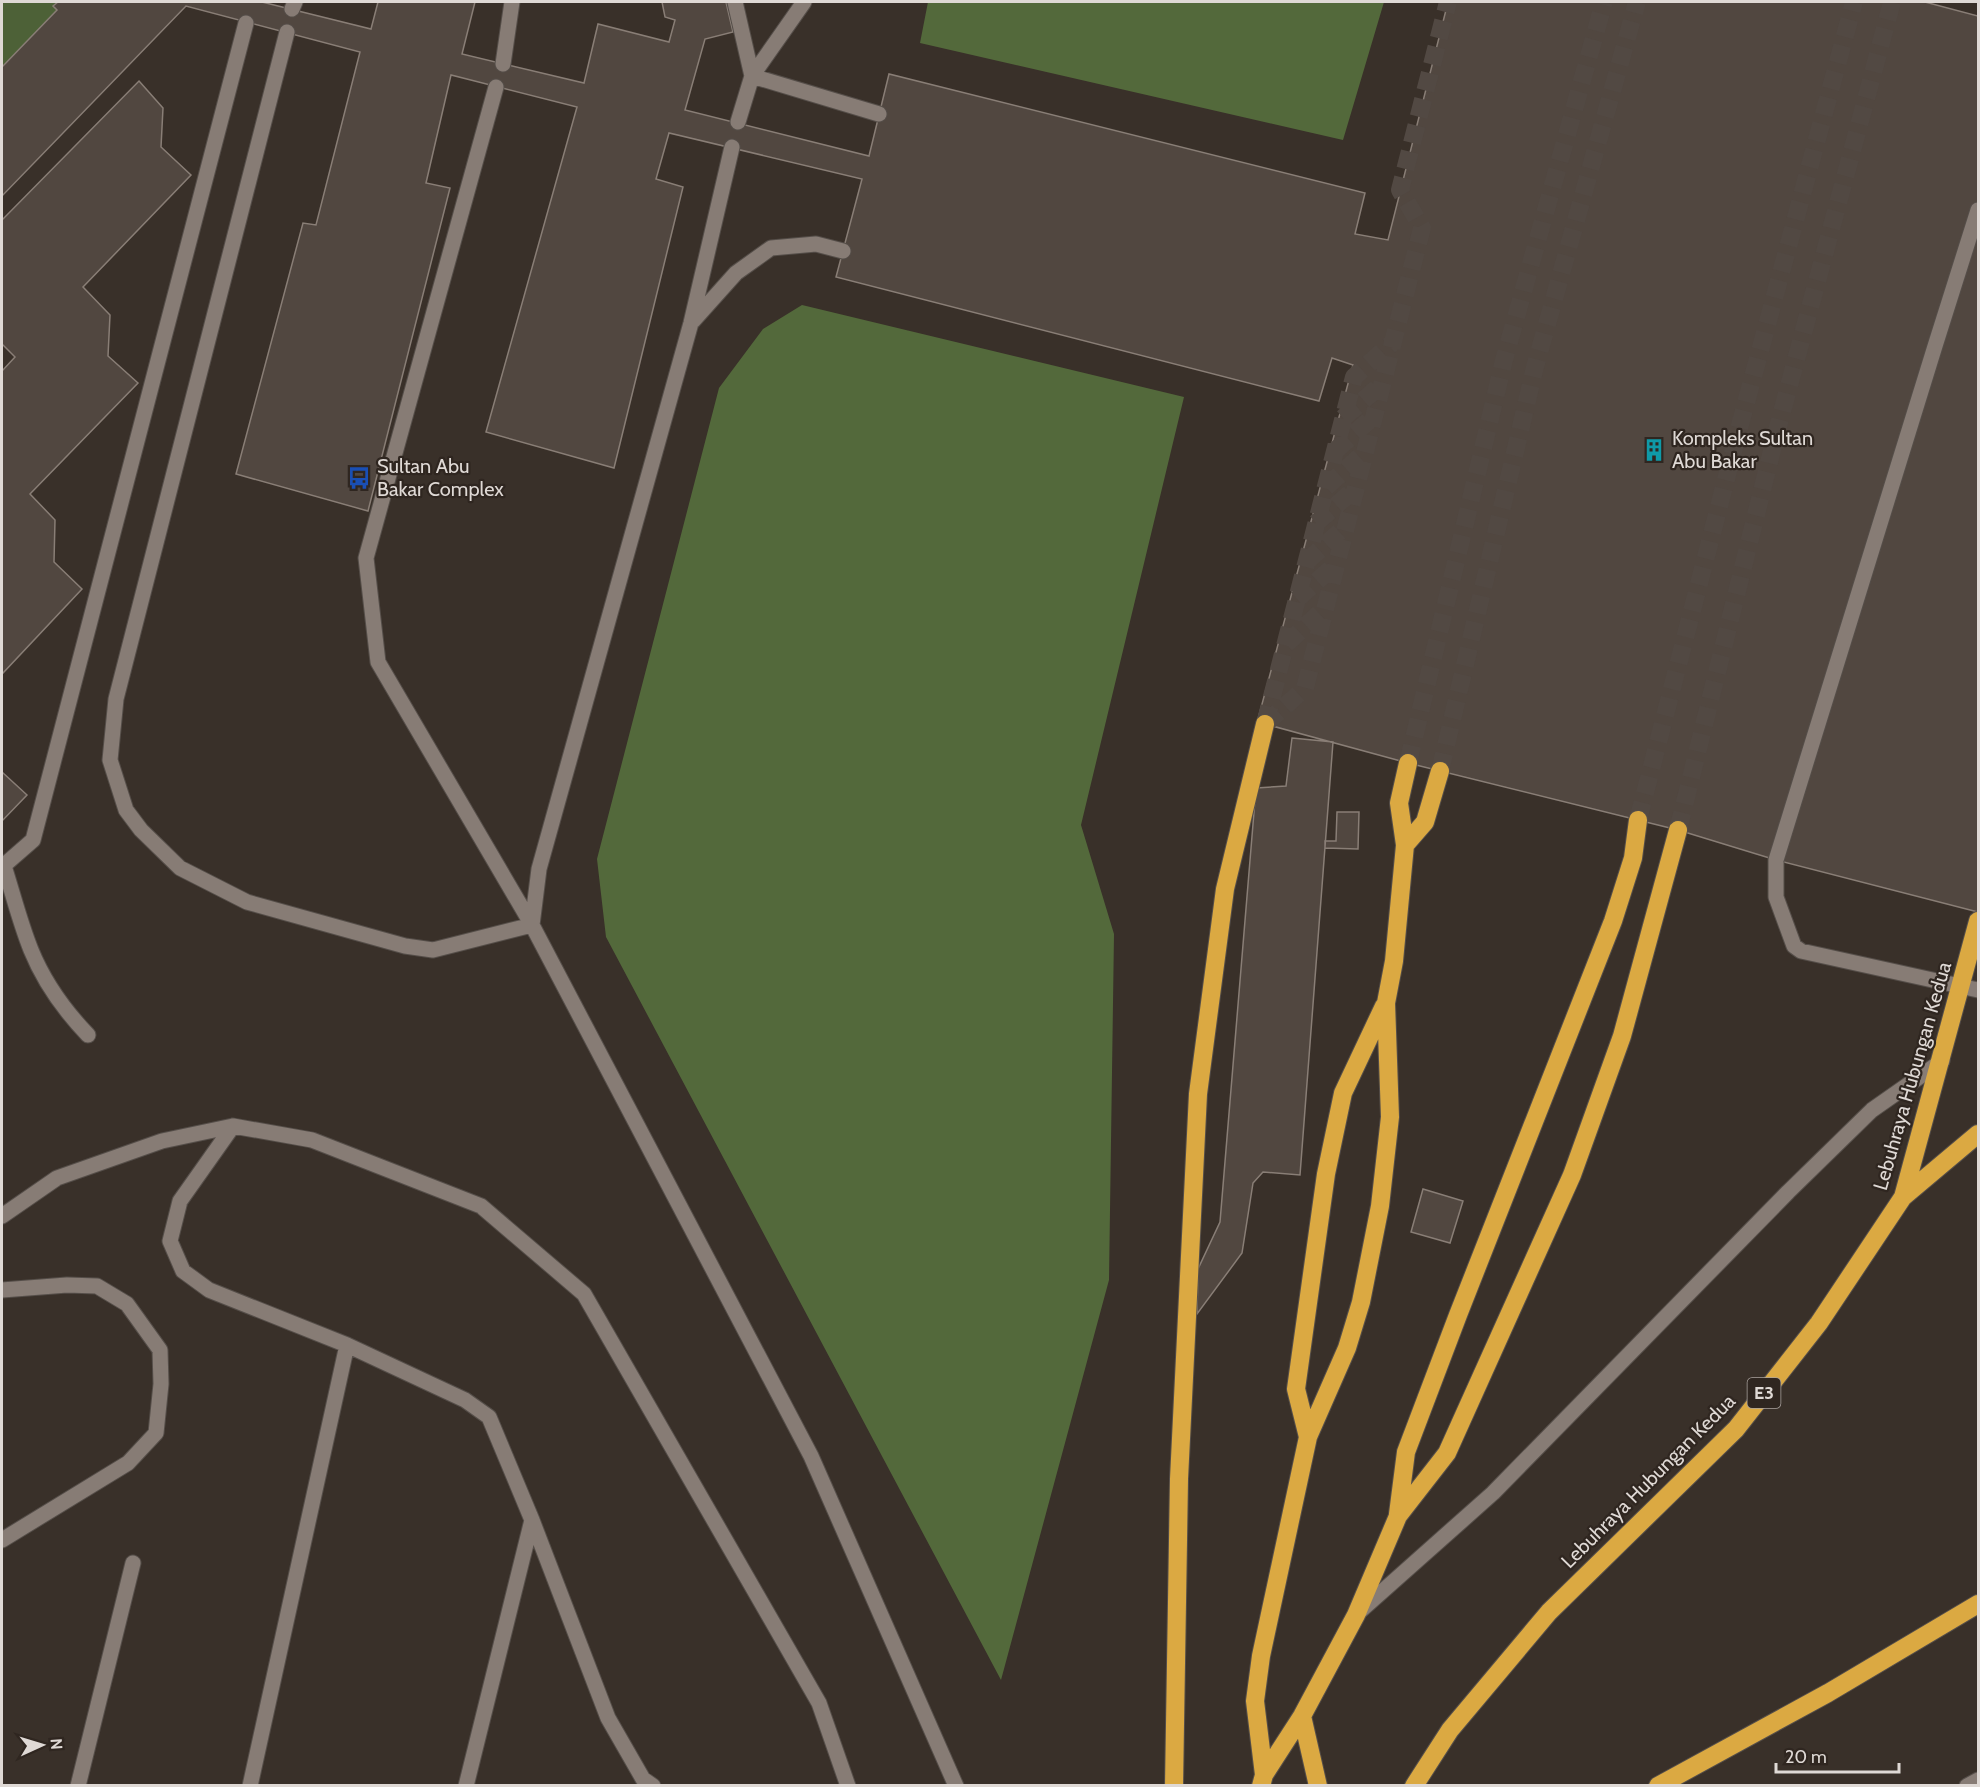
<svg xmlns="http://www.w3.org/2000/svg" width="1980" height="1787" font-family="Cabin,sans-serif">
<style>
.green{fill:#4d6137}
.forest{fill:#53693b}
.building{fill:#514740;stroke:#897e76;stroke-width:1.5}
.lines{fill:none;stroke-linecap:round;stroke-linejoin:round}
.motorway-tunnel{stroke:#524943;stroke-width:18;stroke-dasharray:18 9;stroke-linecap:butt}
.service-casing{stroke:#554e49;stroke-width:17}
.motorway-casing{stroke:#554e49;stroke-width:20}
.service{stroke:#877c75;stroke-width:15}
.motorway{stroke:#dba942;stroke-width:18}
.labels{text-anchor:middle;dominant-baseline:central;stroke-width:4.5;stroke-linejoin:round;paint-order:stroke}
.shield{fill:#2f2620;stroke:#aaa39f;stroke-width:1.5}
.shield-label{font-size:18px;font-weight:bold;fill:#dfd9d5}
.poi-label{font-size:20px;fill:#dfd9d5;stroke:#2f2620;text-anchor:start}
.street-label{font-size:20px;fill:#dfd9d5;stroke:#2f2620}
</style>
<rect width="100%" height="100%" fill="#393029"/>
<path class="green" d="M2,2H58L53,6L57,10L2,67Z"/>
<path class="forest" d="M928,2H1384L1343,140L920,43Z
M802,305L1184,397L1081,825L1114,934L1109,1280L1001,1680L606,937L597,859L719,388L763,329Z"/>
<path class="building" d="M58,2H262L371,29L378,2H475L462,54L584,83L598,24L669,42L675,20L665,17L662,2H726L733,32L705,39L685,110L869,156L889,74L1365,193L1355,234L1388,240L1448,2H1925L1978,16V912L1776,860L1678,830L1408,763L1265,724L1258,719L1353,365L1332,358L1319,401L836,277L862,179L669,133L656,179L683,187L614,468L486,432L577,107L451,75L426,183L450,188L368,511L236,474L303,223L316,225L360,52L186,6L2,196V67L57,10L53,6Z
M139,81L163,108L161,147L191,175L83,287L110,315L108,356L138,383L30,494L55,520L54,562L82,589L2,674V371L15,357L2,344V220Z
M1292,738L1333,742L1300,1175L1263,1172L1253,1183L1242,1253L1197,1314L1198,1269L1220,1222L1256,788L1286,786Z
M2,772L27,795L2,821Z
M1337,812H1359L1358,849L1325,848V841H1336Z
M1423,1189L1463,1201L1450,1243L1411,1232Z"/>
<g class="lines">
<path class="motorway-tunnel" d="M1343,418L1383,383
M1335,451L1374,416
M1326,487L1365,452
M1316,523L1356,488
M1306,562L1346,526
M1297,599L1336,564
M1286,644L1325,608
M1265,724L1305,688L1422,228L1400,190L1448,2
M1265,724L1354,377L1393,342
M1408,763L1504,360L1604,2
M1440,771L1535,367L1637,2
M1638,820L1740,425L1854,2
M1678,830L1775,438L1892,2"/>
<g class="service-casing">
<path id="service" d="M735,2L752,76
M292,9L295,2
M287,32L116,699L110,760L126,810L141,830L180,868L247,902L405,946L433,950L532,925
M503,64L512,2
M752,76L879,114
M496,87L366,558L378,662L532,925L811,1456L956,1786
M738,122L752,76L804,2
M1978,210C1909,426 1844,643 1776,860V897L1794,946L1801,951L1978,990
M693,321L736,273L771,248L816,244L843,251
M4,866C13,894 20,923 31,950C44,982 65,1011 88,1035
M2,867L33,840L246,23
M532,925L539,869L691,323L732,147
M233,1126L180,1201L170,1241L183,1271L209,1290L347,1345L465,1400L489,1417L532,1520L608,1718L643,1779L653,1786
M2,1216L57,1178L162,1141L233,1126L312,1140L481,1206L584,1294L819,1703L848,1786
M2,1290L67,1285L97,1286L127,1304L160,1350L161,1384L156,1433L128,1463L2,1540
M1358,1613L1493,1493L1788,1192L1872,1110L1942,1061
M78,1786L133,1563
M250,1786L347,1345
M466,1786L532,1520
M1967,1786L1978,1780"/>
</g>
<g class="motorway-casing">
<path id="motorway" d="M1405,845L1399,803L1408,763
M1903,1197L1978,1134
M1308,1437L1296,1389L1326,1174L1343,1093L1384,1006
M1398,1514L1406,1452L1458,1315L1613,921L1633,858L1638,820
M1302,1716L1318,1786
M1264,1775L1255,1701L1261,1656L1308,1437L1347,1348L1361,1302L1380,1206L1390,1117L1386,1003L1394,961L1405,845L1425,822L1440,771
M1174,1786L1179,1479L1198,1094L1225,889L1265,724
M1261,1786L1264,1775L1302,1716L1356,1615L1398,1516L1447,1453L1572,1175L1622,1036L1678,830
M1414,1786L1450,1730L1549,1612L1736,1429L1819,1323L1903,1197L1978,921
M1658,1786L1828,1693L1978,1604"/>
</g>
<use href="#service" class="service"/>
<use href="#motorway" class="motorway"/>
</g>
<defs>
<g id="building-bare" transform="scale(1.8)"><path d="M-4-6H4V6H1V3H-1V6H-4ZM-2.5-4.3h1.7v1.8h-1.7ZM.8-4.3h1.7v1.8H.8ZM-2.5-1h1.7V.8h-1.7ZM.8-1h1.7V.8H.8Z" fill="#0f9aa8" stroke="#2f2620" stroke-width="2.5" paint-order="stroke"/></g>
<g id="bus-bare" transform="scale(1.8)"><path d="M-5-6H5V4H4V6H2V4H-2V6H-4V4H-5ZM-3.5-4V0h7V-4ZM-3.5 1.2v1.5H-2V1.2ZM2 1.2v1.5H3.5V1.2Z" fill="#1a4fb4" stroke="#2f2620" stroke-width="2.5" paint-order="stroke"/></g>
</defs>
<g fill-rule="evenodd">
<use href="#building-bare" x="1654" y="450"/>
<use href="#bus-bare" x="359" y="478"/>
</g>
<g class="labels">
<rect class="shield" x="1747.5" y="1378" width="33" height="30" rx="4.5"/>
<g class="shield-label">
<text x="1764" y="1393">E3</text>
</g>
<g class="poi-label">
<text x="1672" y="438">Kompleks Sultan<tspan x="1672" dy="23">Abu Bakar</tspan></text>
<text x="377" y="466">Sultan Abu<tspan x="377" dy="23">Bakar Complex</tspan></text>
</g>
<g class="street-label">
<text transform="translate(1912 1076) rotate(-74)">Lebuhraya Hubungan Kedua</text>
<text transform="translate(1648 1481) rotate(-45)">Lebuhraya Hubungan Kedua</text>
</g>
</g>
<rect width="1980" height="1787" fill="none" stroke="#dfd9d5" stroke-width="6"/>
<g transform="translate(42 1745) rotate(86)" stroke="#2f2620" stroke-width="4.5" paint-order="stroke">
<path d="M0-4.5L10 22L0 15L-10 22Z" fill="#dfd9d5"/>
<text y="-9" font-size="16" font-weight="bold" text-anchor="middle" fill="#dfd9d5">N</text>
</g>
<path d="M1776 1763v9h123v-9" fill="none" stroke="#dfd9d5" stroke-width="3"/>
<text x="1785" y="1763" font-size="18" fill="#dfd9d5" stroke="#2f2620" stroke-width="4.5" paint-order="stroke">20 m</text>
</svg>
